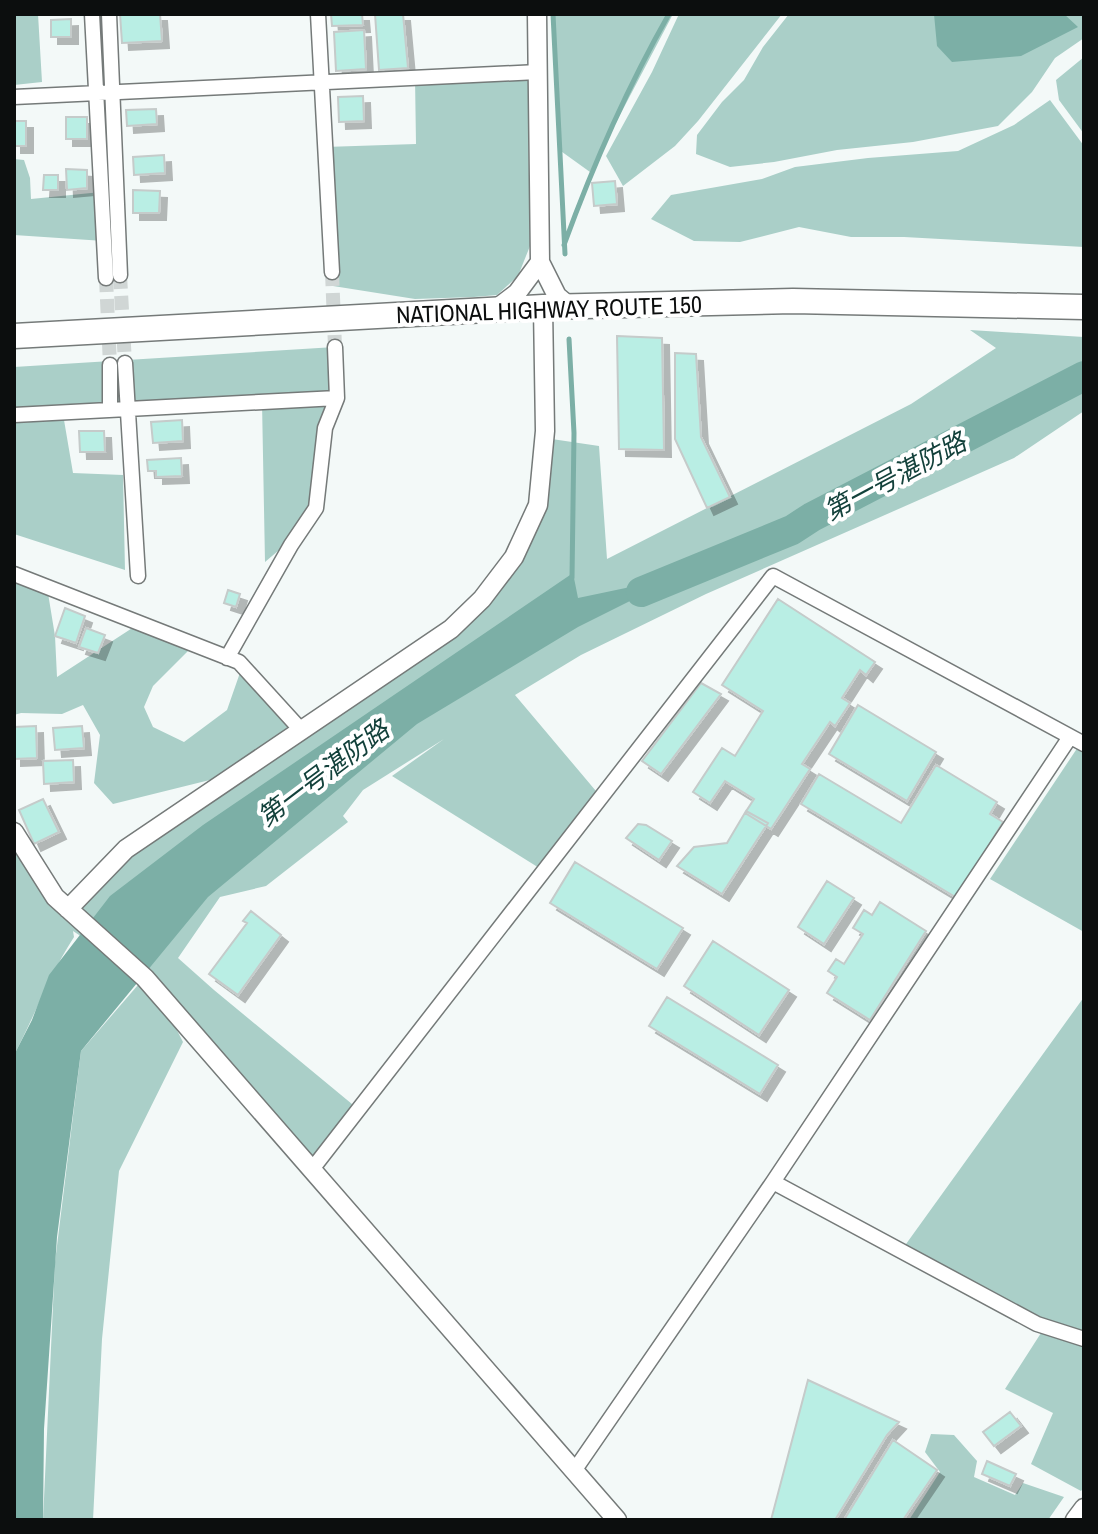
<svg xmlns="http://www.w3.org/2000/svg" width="1098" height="1534" font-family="'Archivo Narrow','Noto Sans JP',sans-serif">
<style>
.green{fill:#aacfc8}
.water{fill:#7cafa6}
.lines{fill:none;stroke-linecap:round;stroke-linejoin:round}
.stream{stroke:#7cafa6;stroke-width:5}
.river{stroke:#7cafa6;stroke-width:30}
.building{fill:#b9eee4;stroke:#c5cbca;stroke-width:2;filter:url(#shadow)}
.minor-tunnel{stroke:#d0d6d5;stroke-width:14;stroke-dasharray:14 7;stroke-linecap:butt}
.minor-casing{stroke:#757a79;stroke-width:17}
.tertiary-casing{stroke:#757a79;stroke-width:21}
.trunk-casing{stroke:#757a79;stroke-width:27}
.minor{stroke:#fff;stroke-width:14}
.tertiary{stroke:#fff;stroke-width:18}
.trunk{stroke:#fff;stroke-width:24}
.labels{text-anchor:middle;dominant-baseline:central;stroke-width:8;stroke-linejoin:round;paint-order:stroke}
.street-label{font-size:24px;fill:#0c0e0e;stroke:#fff}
.water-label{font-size:26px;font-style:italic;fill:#13413b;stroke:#fff}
</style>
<defs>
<filter id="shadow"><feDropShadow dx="7" dy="7" stdDeviation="0" flood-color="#0004"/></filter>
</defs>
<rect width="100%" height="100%" fill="#f3f9f8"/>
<path class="green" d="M14,14H38L42,82L14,85Z
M552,14H673L590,172L558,149Z
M679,14H782L698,121L675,146L623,186L606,156L652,72Z
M789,14H1084V38L1055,58L1032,92L998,126L913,142L837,150L774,162L730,167L696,154L697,135L722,102L744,80L763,47Z
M1084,57V134L1059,100L1056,80Z
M531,72L528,103L530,246L518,276L497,295L474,297L415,299L333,286L337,253L325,147L416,144L415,78Z
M1050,100L1084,146V247L904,237H851L799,227L740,242L694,241L651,219L671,195L762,179L795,167L868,158L958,151L1014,125Z
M14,159L24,160L30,178L31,199L101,192L104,241L14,235Z
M970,330L1084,337V411L1014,458L706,594L581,655L515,695L601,797L544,871L392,776L444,739L363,790L343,816L348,822L266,886L220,897L178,958L214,990L358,1109L313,1168L159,995L183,1042L119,1171L102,1339L93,1520H43L55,1262L81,1051L144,978L73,931L74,937C50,974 35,1015 14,1055V835L72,912L132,848L238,773L113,804L94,783L100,735L83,705L62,714L21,713L14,715V573L47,587L55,636L57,677L140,623L194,645L153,686L144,707L153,727L184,742L227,710L242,667L295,723L271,751L482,603L519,546L545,438L599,446L607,559L911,404L996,348Z
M335,347L316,508L299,533L265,562L262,402L14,409V367Z
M64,420L73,473L123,475L125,570L14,534V423Z
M1084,738V932L990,879Z
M1084,997V1339L1037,1324L901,1251Z
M1041,1333L1084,1346V1487L1081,1491L1031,1464L1053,1413L1005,1389Z
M931,1434L954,1435L977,1461L974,1477L1015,1495L1023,1483L1064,1497L1048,1520H909L940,1472L925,1452Z"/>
<path class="water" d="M934,14H1064L1078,27L1021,56L952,62L937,46Z
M573,573L578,598L678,577L578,627L417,724L208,897L81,1051L57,1237L44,1429L43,1520H14V1055L32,1020L49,975L110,896L203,825Z"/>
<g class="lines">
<path class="stream" d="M553,14L565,254
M564,245C593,165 627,88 669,14
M569,339L574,433L572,578"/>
<path class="river" d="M641,592L792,530L812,517L1084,376"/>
</g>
<path class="building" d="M120,14H160L162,41L122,43Z
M331,14H362L363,25L332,26Z
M375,14H403L408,68L379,70Z
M71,19V37H51V20Z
M364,30L366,69L336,71L334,32Z
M363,96L364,121L339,122L338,97Z
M156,109L157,124L127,126L126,110Z
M66,117H87V139H66Z
M14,121H26V146H14Z
M164,155L165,173L134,175L133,157Z
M66,169L87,170V188L67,190Z
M44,175H58V190H43Z
M615,181L617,204L594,206L592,183Z
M133,190L160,191L159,213H133Z
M617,336L662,338L664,450L619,449Z
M675,353L696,354L701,437L730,497L707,508L675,439Z
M182,420L183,441L153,443L151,422Z
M79,431H104L105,452H80Z
M181,458L182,476L156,477V471H148L147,460Z
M228,590L240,594L236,607L224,603Z
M778,599L875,662L866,675L860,670L842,698L850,703L835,726L830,722L802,764L810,769L771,829L745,813L754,799L725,781L710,803L693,792L722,748L735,756L763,711L722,685Z
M65,608L85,616L76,643L55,636Z
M86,628L105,635L98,653L79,647Z
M701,683L721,694L661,774L642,761Z
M858,705L936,752L907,801L829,754Z
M36,726L37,758L14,759V727Z
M82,726L84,748L55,750L53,728Z
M73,760L74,782L44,784L43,761Z
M936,765L997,802L990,814L1003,822L957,898L801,804L819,774L901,823Z
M43,799L59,832L34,844L19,810Z
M746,811L768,823L722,894L677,866L694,847L727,843Z
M638,824L646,825L672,841L659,860L626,838Z
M575,862L683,928L657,969L550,903Z
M827,881L854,898L824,944L798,927Z
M880,902L926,931L870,1020L827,993L837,977L828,971L836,959L844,964L863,934L853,928L864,910L872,915Z
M251,911L281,935L238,995L209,974L247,923L243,921Z
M713,941L789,990L759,1035L684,986Z
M667,997L778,1065L760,1094L649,1026Z
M808,1380L899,1422L887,1435L835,1520H771Z
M1010,1412L1021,1426L994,1446L983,1432Z
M893,1440L937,1470L903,1520H844Z
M987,1461L1016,1474L1010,1486L982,1474Z"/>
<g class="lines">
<path class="minor-tunnel" d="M332,272L335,347
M120,275L125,363
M106,278L110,365"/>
<g class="minor-casing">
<path id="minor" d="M92,14L106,278
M109,14L120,275
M318,14L332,272
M14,97L538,72
M125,363L138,576
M110,365V410
M14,415L337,398
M14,574L239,662L301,730
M227,658L291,545L316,508L325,428L337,398L335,347
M313,1168L773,576L1084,744
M773,1182L1037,1324L1084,1339
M574,1471L773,1182L1070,737"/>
</g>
<g class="tertiary-casing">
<path id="tertiary" d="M537,14L540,262L557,296L569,306
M496,309L517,293L540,262
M14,832L55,897L145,978L617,1520
M68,909L126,849L451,629L482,599L514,557L538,505L545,431L543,307
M1075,1520L1084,1508"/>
</g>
<g class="trunk-casing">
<path id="trunk" d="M14,336L543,307L793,301L1084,307"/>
</g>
<use href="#minor" class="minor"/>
<use href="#tertiary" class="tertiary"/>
<use href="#trunk" class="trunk"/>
</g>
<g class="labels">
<g class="street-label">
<text transform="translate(549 309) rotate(-2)">NATIONAL HIGHWAY ROUTE 150</text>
</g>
<g class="water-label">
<text transform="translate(895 476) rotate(-28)">第一号湛防路</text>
<text transform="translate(323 773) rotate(-37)">第一号湛防路</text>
</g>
</g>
<rect width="1098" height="1534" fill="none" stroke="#0c0e0e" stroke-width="32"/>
</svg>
